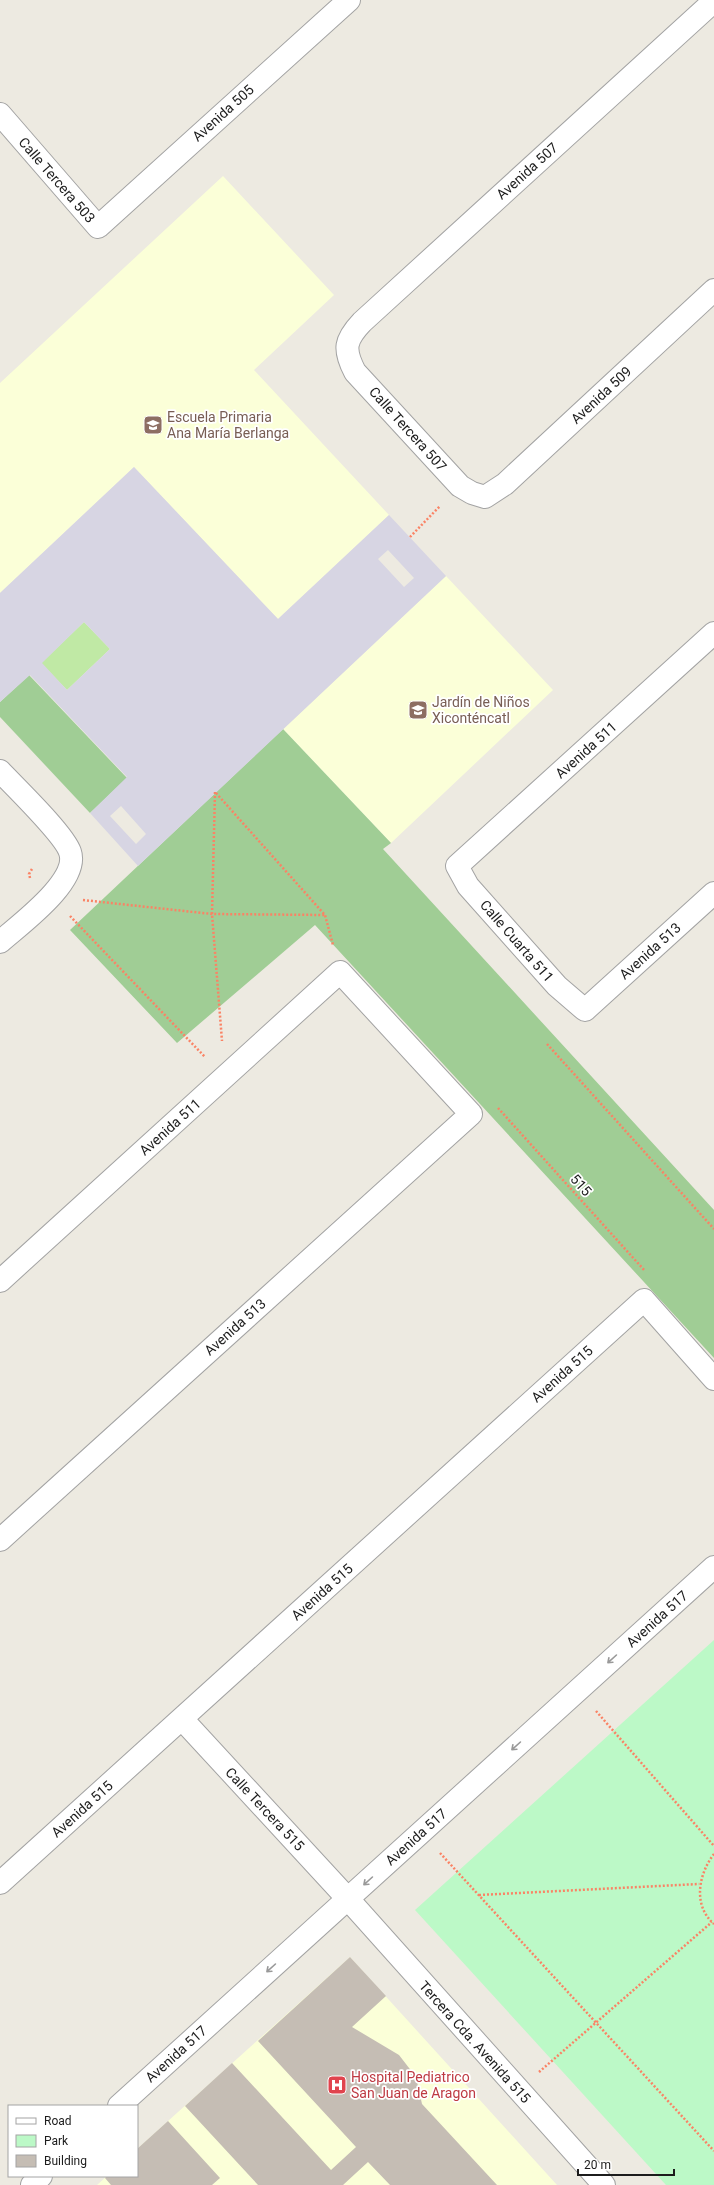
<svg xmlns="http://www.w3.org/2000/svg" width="714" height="2185" font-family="Roboto,sans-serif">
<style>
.education{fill:#fbffd8}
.grass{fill:#c0e9a5}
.forest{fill:#a0cd95}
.park{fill:#bcf9c7}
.plaza{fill:#d7d5e3;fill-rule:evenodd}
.building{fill:#c5bdb4}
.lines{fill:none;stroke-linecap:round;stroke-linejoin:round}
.minor-casing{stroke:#a3a3a3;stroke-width:24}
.tertiary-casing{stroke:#a3a3a3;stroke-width:24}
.path{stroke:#fa8365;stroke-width:2.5;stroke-dasharray:2 2;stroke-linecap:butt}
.minor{stroke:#fff;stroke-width:22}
.tertiary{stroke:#fff;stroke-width:22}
.oneway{stroke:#999}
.labels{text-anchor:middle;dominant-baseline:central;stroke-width:3.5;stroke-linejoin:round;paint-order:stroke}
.street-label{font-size:14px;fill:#1c1c1c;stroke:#fff}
.education-label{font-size:14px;fill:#785e54;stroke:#fff;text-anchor:start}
.health-label{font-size:14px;fill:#be3a42;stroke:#fff;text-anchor:start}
</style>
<rect width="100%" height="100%" fill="#edeae1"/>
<path class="education" d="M223,176L334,295L254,370L389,515L278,619L134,467L0,593V383Z
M446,576L553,690L391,843L283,729Z
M350,1957L557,2185H97L107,2176H137V2149Z"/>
<path class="grass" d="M84,622L110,649L67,690L41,663Z"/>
<path class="forest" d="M29,675L127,778L90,813L0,717V702Z
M283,729L391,843L383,849L714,1210V1358L315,925L177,1043L70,930Z"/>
<path class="park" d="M714,1640V2185H666L415,1910Z"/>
<path class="plaza" d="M134,467L278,619L389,515L446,576L138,866L90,813L127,777L30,675L0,702V593ZM388,550L414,578L404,587L378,559ZM84,622L110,649L67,690L42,663ZM121,806L146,834L136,844L110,816Z"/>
<path class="building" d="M350,1957L386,1996L352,2027L399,2055L416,2077L422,2104L497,2185H390L368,2162L343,2185H258L185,2106L232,2063L331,2170L356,2147L258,2041Z
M168,2121L220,2178L212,2185H111L105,2178L107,2176H137V2149Z"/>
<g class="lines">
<g class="minor-casing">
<path id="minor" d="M714,1L362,322C345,340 343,349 355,372L460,486L472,493L485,497L505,484L714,290
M0,114L98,227L349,0
M714,633L457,866L468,886L557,986L585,1010L714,893
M0,771C15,787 64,834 70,852C80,881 19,925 0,942
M0,1281L340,972L471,1114L0,1540
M182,1719L348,1899L604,2185
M0,1883L644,1300L714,1379"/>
</g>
<g class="tertiary-casing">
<path id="tertiary" d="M119,2106L714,1567
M32,2185L41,2176"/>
</g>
<path class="path" d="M410,537L440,506
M215,792L212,914L222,1041
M216,793L325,915L333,945
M30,878L29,874L32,869
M83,900L212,914L325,915
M70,916L205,1057
M547,1044L714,1229
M498,1108L645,1271
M596,1711L714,1846
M440,1853L714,2151
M714,1854C699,1873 692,1905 714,1924
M479,1895L699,1884
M539,2072L712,1922"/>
<use href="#minor" class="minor"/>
<use href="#tertiary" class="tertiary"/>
</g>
<defs><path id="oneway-shaft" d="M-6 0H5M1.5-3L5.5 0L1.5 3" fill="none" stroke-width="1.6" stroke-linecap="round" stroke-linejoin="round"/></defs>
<g class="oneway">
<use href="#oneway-shaft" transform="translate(612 1659) rotate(138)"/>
<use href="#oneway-shaft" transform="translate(516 1746) rotate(138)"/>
<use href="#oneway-shaft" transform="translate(368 1881) rotate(138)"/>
<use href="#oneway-shaft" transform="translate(271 1968) rotate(138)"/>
</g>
<defs>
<g id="school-square" transform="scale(1)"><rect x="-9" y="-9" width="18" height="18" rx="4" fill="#8d6e63" stroke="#fff"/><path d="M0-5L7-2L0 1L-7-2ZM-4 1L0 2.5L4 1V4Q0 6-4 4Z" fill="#fff"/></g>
<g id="hospital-square" transform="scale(1)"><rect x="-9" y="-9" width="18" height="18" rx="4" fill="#e0444e" stroke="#fff"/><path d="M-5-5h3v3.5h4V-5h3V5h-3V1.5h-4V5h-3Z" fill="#fff"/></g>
</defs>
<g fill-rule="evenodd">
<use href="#school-square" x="153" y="425"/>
<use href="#school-square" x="418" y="710"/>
<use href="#hospital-square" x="337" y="2085"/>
</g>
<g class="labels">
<g class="street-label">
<text transform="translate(223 113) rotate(-42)">Avenida 505</text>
<text transform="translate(527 171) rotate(-42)">Avenida 507</text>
<text transform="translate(57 180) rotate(49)">Calle Tercera 503</text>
<text transform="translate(601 395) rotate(-43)">Avenida 509</text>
<text transform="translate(408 429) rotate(48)">Calle Tercera 507</text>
<text transform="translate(586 750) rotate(-42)">Avenida 511</text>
<text transform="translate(517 941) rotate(49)">Calle Cuarta 511</text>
<text transform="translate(650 951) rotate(-42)">Avenida 513</text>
<text transform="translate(170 1127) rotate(-42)">Avenida 511</text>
<text transform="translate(581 1185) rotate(48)">515</text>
<text transform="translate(235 1327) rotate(-42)">Avenida 513</text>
<text transform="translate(562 1374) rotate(-42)">Avenida 515</text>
<text transform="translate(322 1592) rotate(-42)">Avenida 515</text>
<text transform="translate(657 1619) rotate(-42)">Avenida 517</text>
<text transform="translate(82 1809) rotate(-42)">Avenida 515</text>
<text transform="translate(265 1809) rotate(47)">Calle Tercera 515</text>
<text transform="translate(416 1837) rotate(-42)">Avenida 517</text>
<text transform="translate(475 2042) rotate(48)">Tercera Cda. Avenida 515</text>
<text transform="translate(176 2054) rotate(-42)">Avenida 517</text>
</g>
<g class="education-label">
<text x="167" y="417">Escuela Primaria<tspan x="167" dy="16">Ana María Berlanga</tspan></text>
<text x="432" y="702">Jardín de Niños<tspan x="432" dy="16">Xiconténcatl</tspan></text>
</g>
<g class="health-label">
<text x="351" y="2077">Hospital Pediatrico<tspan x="351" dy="16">San Juan de Aragon</tspan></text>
</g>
</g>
<rect x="8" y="2105" width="130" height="72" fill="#ffffff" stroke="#a4a4a4"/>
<rect x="16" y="2118" width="20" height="6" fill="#ffffff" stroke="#a4a4a4"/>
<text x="44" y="2125" font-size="12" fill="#1c1c1c">Road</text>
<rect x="16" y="2135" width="20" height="12" fill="#bcf9c7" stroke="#a4a4a4"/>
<text x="44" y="2145" font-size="12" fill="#1c1c1c">Park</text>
<rect x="16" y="2155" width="20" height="12" fill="#c5bdb4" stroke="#a4a4a4"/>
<text x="44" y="2165" font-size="12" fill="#1c1c1c">Building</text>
<path d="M578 2169v6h96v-6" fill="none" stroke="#1c1c1c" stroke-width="2"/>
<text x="584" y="2169" font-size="12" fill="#1c1c1c" stroke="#ffffff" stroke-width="3" paint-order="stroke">20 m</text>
</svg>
